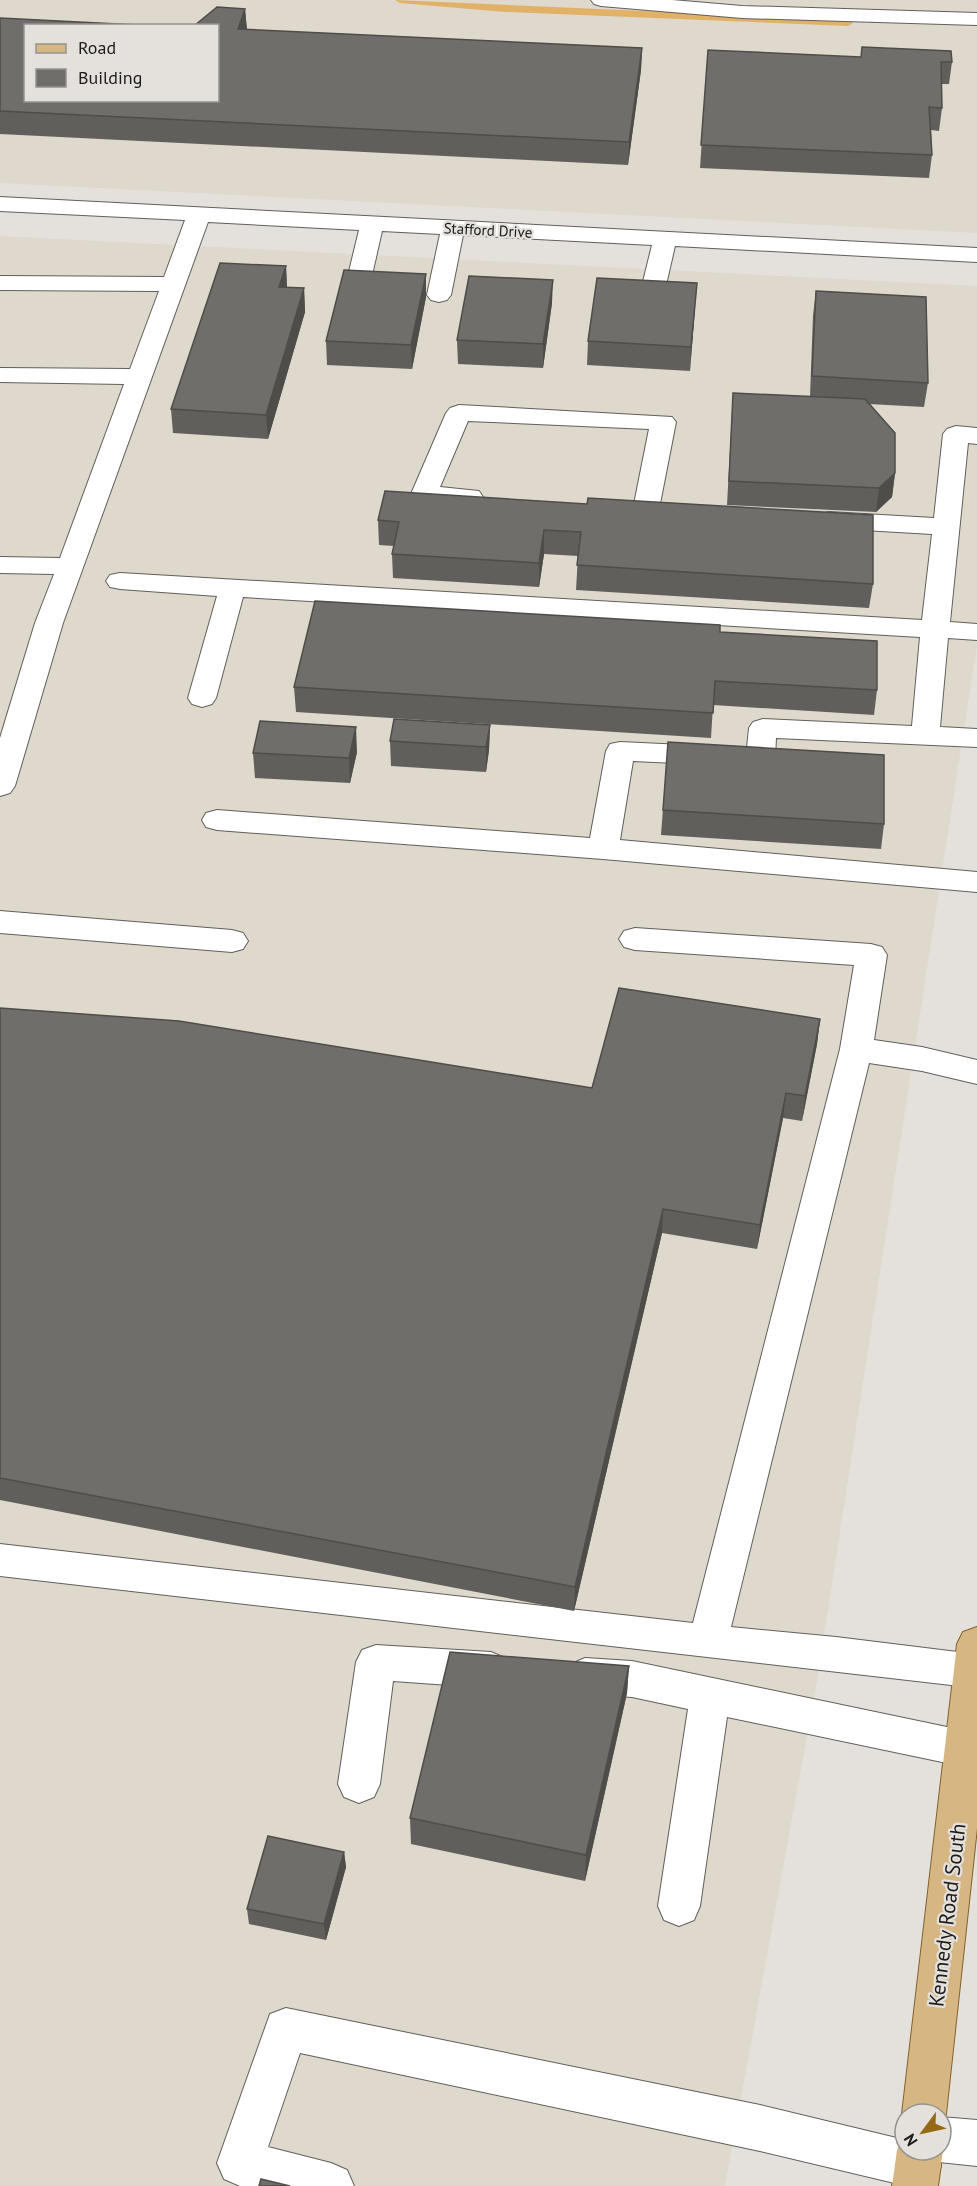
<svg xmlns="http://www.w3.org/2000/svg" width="977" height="2186" font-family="'PT Sans',sans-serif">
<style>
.built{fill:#dfd8cd;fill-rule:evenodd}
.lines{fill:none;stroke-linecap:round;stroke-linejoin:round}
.stream{fill:#e1b167;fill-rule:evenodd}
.minor-casing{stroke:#615f5b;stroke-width:2}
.major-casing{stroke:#83622a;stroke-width:2}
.minor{fill:#fff;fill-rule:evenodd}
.major{fill:#d6b784;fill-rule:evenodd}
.wall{fill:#605f5b}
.shaded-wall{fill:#4e4d4a}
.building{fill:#706e6a;stroke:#4e4d4a;stroke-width:1.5}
.labels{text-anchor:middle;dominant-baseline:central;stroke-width:4.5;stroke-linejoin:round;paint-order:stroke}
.far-street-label{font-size:15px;fill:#1d1c1b;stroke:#e4e1dd}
.near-street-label{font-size:21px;fill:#1d1c1b;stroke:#e4e1dd}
</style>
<rect width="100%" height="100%" fill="#e4e1dd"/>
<path class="built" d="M0,0H977V233L0,183ZM26,26H218V100H26Z
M0,236L977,286V645L817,1681L725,2186H0Z"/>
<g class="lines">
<path class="stream" d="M395,0L848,20L853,23L848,26L505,12L400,3Z"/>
<g class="minor-casing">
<path id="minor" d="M591,0H672L742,6L977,13V25L742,18L601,6L594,4Z
M0,197L977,248V262L675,246L663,298L659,303L651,305L643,303L639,298L652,245L463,235L451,295L447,300L439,302L431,300L427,295L440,234L382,231L370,284L366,289L358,291L350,289L346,284L359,230L208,222L63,623L15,786L10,793L0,796V738L35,623L54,574L0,573V557L60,558L124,384L0,382V368L130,369L159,291L0,290V276L164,277L185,220L0,211Z
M459,405L672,417L676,422L659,509L655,515L646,517L637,515L633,509L649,429L468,421L440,487L479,491L483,497L479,503L470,505L415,500L411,494L446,413L450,408Z
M956,426L977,428V444L968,443L950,622L977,624V640L948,638L940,727L977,729V747L776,738L775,758L770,765L760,767L633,761L620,840L977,872V892L603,859L217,830L206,827L202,820L206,813L217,810L590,838L606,751L610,744L620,742L747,748L749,728L753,722L763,719L912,726L920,637L243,597L216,698L212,704L202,707L192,704L188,698L217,596L120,589L110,587L106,581L110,575L120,573L922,620L932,534L829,528L820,526L816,520L820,514L829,512L934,518L943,434L947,429Z
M0,911L232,930L243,933L248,941L243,949L232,952L0,933Z
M635,928L871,944L882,947L887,955L874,1040L922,1047L977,1060V1084L922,1071L869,1063L731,1627L836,1637L974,1654L977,1656V1688L0,1576V1544L693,1623L840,1049L854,965L635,950L624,947L619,939L624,931Z
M376,1645L491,1652L505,1658L511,1670L505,1682L491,1688L393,1681L380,1784L374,1797L359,1803L344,1797L338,1784L356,1662L362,1650Z
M585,1658L632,1661L966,1731L977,1735V1763L966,1767L727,1717L700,1906L694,1920L679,1926L664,1920L658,1906L688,1709L632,1697L585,1694L571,1688L565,1676L571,1664Z
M286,2008L760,2105L905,2140V2150H941V2117L977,2120V2166L939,2162L941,2166L934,2182L925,2186H907L760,2151L300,2053L268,2147L331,2163L347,2170L354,2186H240L224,2179L217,2163L270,2014Z"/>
</g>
<g class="major-casing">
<path id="major" d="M977,1627V1828L946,2114L941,2127V2114H905V2122L902,2114L957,1644L963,1632Z
M904,2134L905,2150H941V2146L943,2150L938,2186H892L897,2150Z"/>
</g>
<use href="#minor" class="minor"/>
<use href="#major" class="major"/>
</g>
<path class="wall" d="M245,9L247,30L642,48L641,70L628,165L0,134V18L218,100Z
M862,47L952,62L949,84H942V108L939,131L931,130L932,155L929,178L700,168L708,50L861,57Z
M286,266L287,287L304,288L305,312L268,439L173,433L171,409Z
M426,274V297L412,369L327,365L326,341Z
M816,291L928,383L924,407L869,404L895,473L892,497L876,512L727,505L733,393L810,397L813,315Z
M552,303L543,368L458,364L457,340Z
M695,307L690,371L587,365L588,341Z
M385,491L873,584L869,608L576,590L578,556L544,554L539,587L393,578L392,554L394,546L379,545L378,520Z
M720,632L877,690L874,715L713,705L711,738L296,712L294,687Z
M490,725L489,750L486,772L391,766L390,741Z
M668,742L884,824L881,849L661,835Z
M357,752L350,783L255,778L253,753Z
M0,1008L592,1088L820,1019L817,1044L802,1121L783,1118L757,1249L662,1233L574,1611L0,1500Z
M629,1666L627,1693L585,1881L411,1844L410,1818Z
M344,1852L346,1867L326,1940L249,1924L247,1909Z"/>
<path class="shaded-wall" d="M245,9L247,31L238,29Z
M642,48L641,70L628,165L629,142Z
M286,266L287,290L279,287Z
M426,274V297L412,369L411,345Z
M553,280L552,303L543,368V344Z
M697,283L695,307L690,371L691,347Z
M304,288L305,312L268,439L266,415Z
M895,473L892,497L876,512L879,488Z
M544,530V554L539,587V563Z
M490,725L489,750L486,772V747Z
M356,727L357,752L350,783L349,758Z
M820,1019L817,1044L802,1121L805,1096Z
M786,1093L783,1118L757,1249L760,1225Z
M663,1209L662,1233L574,1611L575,1587Z
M629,1666L627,1693L585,1881L586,1855Z
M344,1852L346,1867L326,1940L324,1924Z"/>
<path class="building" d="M217,7L245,9L238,29L642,48L629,142L0,111V18L158,26H26V100H218V26H194Z
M862,47L951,51L952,62H941L942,108L929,107L932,155L701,145L708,50L861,57Z
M220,263L286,266L279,287L304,288L266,415L171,409Z
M344,270L426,274L411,345L326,341Z
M469,276L553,280L543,344L457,340Z
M597,278L697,283L691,347L588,341Z
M816,291L926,297L928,383L812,376Z
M733,393L865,399L895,433V473L879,488L729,481Z
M385,491L587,504L588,498L873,515V584L577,565L581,532L544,530L539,563L392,554L399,522L378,520Z
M315,601L720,625V632L877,641V690L715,681L713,713L294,687Z
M394,719L490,725L486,747L390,741Z
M260,721L356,727L349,758L253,753Z
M668,742L884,755V824L663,810Z
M619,988L820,1019L805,1096L786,1093L760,1225L663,1209L575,1587L0,1478V1008L179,1021L592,1088Z
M450,1652L629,1666L586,1855L410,1818Z
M268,1836L344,1852L324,1924L247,1909Z
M261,2179L290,2186H259Z"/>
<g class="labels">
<g class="far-street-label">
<text transform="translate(488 230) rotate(3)">Stafford Drive</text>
</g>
<g class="near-street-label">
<text transform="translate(947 1915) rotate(-83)">Kennedy Road South</text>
</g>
</g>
<rect x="24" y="24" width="195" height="78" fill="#e4e1dd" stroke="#94928f" stroke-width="1.5"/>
<rect x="36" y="44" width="30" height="9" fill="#d6b784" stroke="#94928f" stroke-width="1.5"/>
<text x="78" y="54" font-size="18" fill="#1d1c1b">Road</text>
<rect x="36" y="69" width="30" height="18" fill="#706e6a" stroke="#94928f" stroke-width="1.5"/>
<text x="78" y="84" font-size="18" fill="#1d1c1b">Building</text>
<g transform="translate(923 2132) rotate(237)"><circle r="28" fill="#e4e1dd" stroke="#94928f" stroke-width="1.5"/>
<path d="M0-4.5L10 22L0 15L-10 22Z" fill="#956916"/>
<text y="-9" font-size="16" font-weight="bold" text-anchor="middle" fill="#1d1c1b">N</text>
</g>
</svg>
